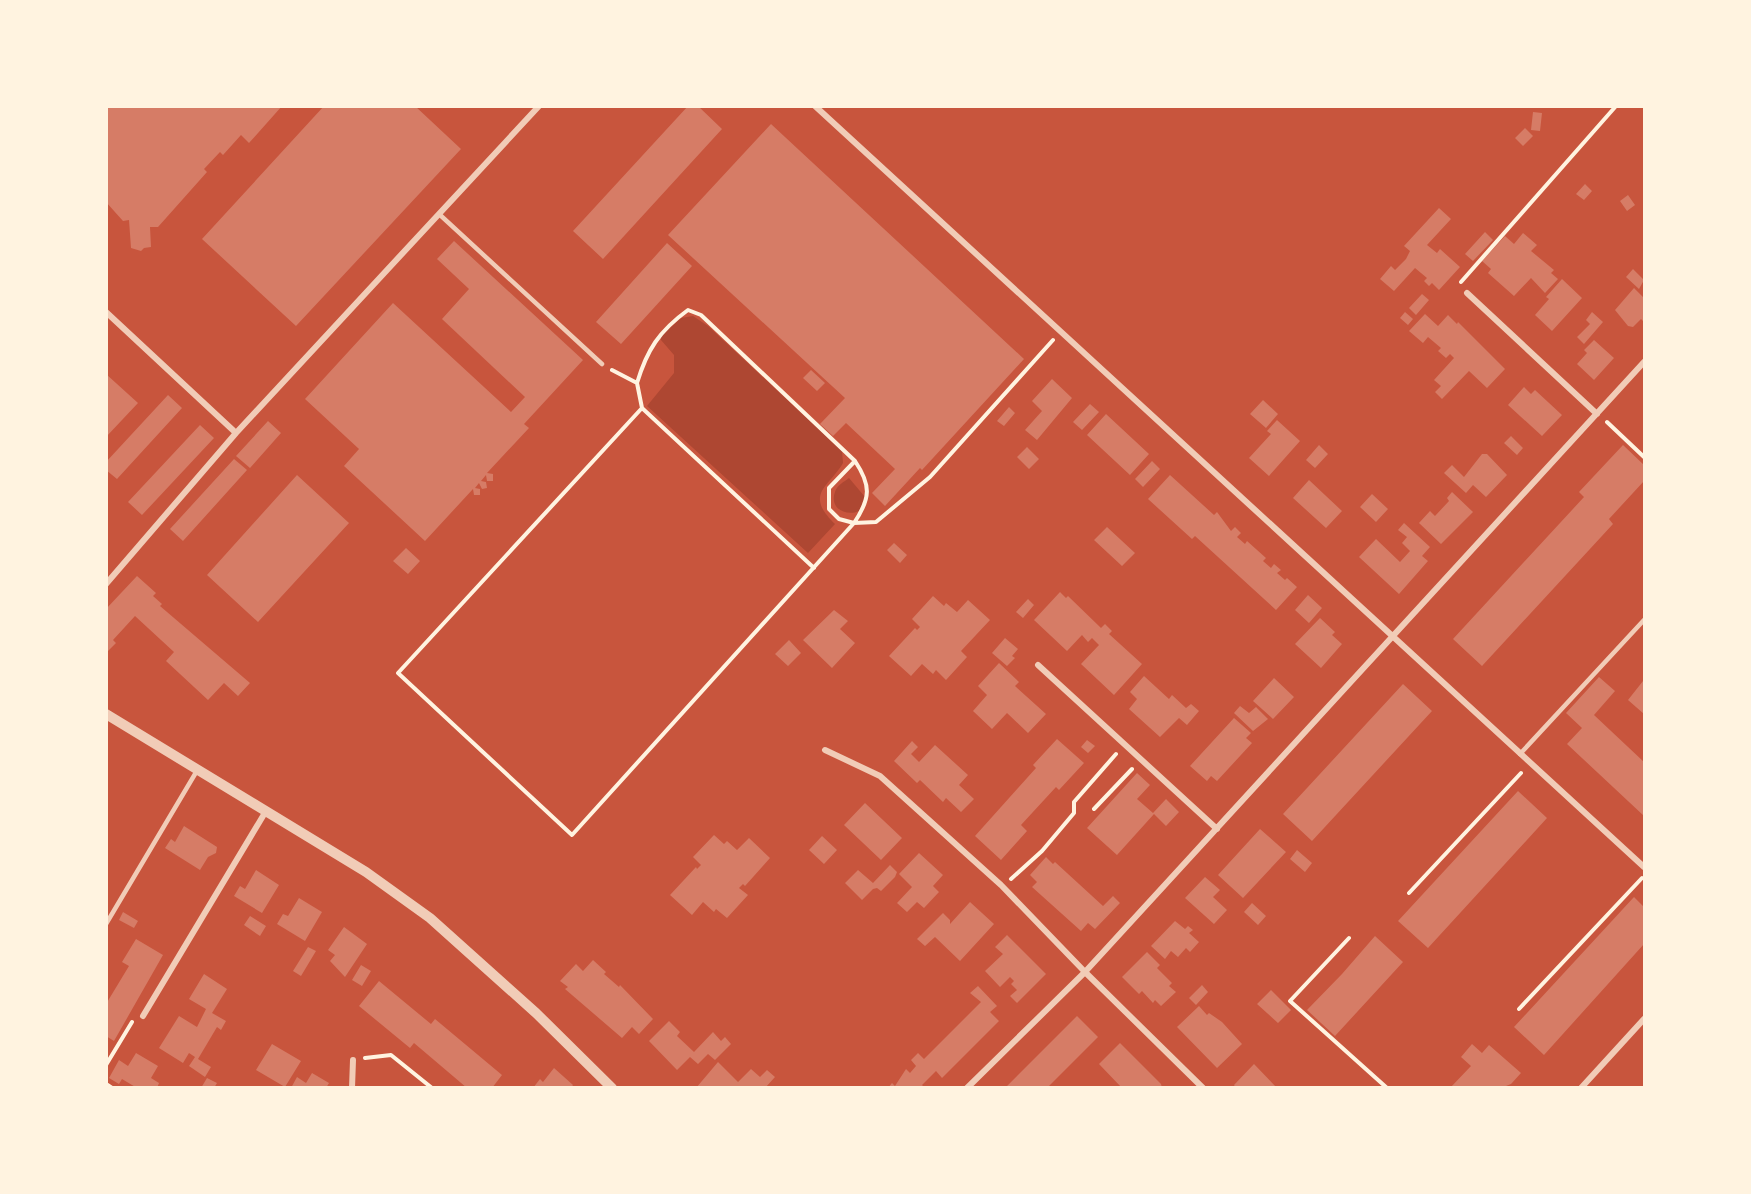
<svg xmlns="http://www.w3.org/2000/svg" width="1751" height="1194" font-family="'Fira Sans Condensed',sans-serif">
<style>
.green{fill:#ae4732}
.building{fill:#d67c66}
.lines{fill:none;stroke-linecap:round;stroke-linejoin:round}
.path{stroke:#fff3e0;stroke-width:4}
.service{stroke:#f1ccb7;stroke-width:4.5}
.minor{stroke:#f1ccb7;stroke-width:6}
.tertiary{stroke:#f1ccb7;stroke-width:10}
</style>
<rect width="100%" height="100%" fill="#c8553d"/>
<path class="green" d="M693,316L708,326L842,451L843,463C828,488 804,494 835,524L808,553L647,406L674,373V355L661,340V336L681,318Z
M849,478L865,497L859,511C846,517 829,508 835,492C837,485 844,482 849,478Z"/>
<path class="building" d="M106,106H282L249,143L241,135L223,155L220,152L204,169L207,172L158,227H150L151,247L144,248L141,251L131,248L129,220L123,221L106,202Z
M324,106H415L461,149L296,326L202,239Z
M688,106H698L722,129L603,259L573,231Z
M1533,112L1542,113L1540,131L1531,130Z
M771,124L1024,359L922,470L920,468L885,506L872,493L895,469L846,423L833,436L820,424L845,398L668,235Z
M1525,128L1533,136L1523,146L1515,138Z
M1585,184L1592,191L1584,200L1576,194Z
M1628,195L1635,205L1627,211L1620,201Z
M1439,208L1451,219L1427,245L1437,253L1440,249L1460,267L1439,290L1432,283L1429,286L1424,281L1427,278L1415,268L1394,291L1380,279L1391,266L1395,270L1406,259L1410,251L1404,246Z
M1485,232L1493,240L1473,261L1465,254Z
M1523,233L1537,245L1531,251L1554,270L1551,273L1558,279L1545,293L1531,278L1514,296L1488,273L1491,269L1482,261L1505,236L1514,244Z
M454,241L583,360L524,424L529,428L487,473L493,474V481H487L486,475L481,481L486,482L487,488L482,489L479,483L475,488L480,489V495H474L473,489L425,541L344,466L359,449L305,399L393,303L511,412L525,397L442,319L469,289L437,259Z
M667,243L692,266L621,344L596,322Z
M1633,269L1644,280L1639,289L1626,277Z
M1562,279L1582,298L1552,331L1535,315L1549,299L1546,297Z
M1634,288L1644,298V322L1641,319L1633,327L1628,326L1615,310Z
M1422,294L1429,300L1416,315L1409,308Z
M1405,312L1413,319L1408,325L1400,318Z
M1592,312L1603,322L1584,344L1577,337L1590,324L1586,320Z
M1425,314L1438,326L1448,315L1457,324L1458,322L1505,369L1487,388L1469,371L1442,399L1435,392L1441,386L1434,380L1454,358L1450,354L1446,358L1438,351L1441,348L1428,337L1423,343L1409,331Z
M1594,340L1614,358L1594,380L1577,364L1587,353L1584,350Z
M811,370L825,383L817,391L803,378Z
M106,374L138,403L106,437Z
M1052,379L1072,398L1037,440L1025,430L1042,411L1032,401Z
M1524,387L1531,394L1535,390L1562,415L1542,436L1508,405Z
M168,395L182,408L117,479L106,470V462Z
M1263,400L1278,414L1266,428L1250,414Z
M1090,404L1099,412L1082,430L1073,422Z
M1009,407L1015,413L1004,426L997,421Z
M1106,414L1149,454L1130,475L1087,435Z
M1277,420L1300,441L1269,476L1249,458L1271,434L1267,431Z
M268,421L281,433L250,468L236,456Z
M200,425L214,438L142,515L128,502Z
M1511,436L1523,448L1517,455L1504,443Z
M1319,445L1328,454L1315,468L1306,460Z
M1623,445L1644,465V481L1609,519L1613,524L1482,666L1453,639L1584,497L1579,492Z
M1027,447L1039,459L1029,469L1017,457Z
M1482,454H1487L1507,475L1486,497L1473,485L1466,493L1444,473L1452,465L1464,477Z
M234,459L247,470L183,541L170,529Z
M1152,461L1160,469L1143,487L1135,479Z
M297,475L349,523L258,622L207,575Z
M1170,475L1214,515L1217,512L1231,531L1235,527L1241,533L1237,537L1245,544L1247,541L1266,558L1263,561L1271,568L1274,564L1281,570L1277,573L1285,580L1287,578L1297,587L1276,610L1195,536L1192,539L1148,499Z
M1309,480L1342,511L1326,528L1293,498Z
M1452,492L1473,512L1441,544L1419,523L1430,511L1435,516L1449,501L1447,498Z
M1372,494L1388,509L1376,522L1360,507Z
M1404,523L1430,547L1422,556L1428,561L1399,594L1359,557L1376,539L1400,562L1410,551L1402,543L1407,537L1398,530Z
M1107,527L1135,553L1122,566L1094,540Z
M894,543L907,555L900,563L887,550Z
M406,548L420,561L408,574L393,561Z
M137,576L156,593L153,596L162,604L160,606L250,683L238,696L224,683L208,700L166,661L174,652L135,616L113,640L116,643L106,653V609Z
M1060,592L1066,598L1068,596L1101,628L1105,624L1112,631L1109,634L1142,664L1114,695L1081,664L1099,645L1092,638L1088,642L1082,635L1067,651L1034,620Z
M1308,595L1322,608L1309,623L1295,610Z
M933,596L944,606L946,603L957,612L968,600L990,620L961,651L967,657L946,680L936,670L933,674L922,664L911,676L889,656L915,628L917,630L920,627L912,619Z
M1028,599L1034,605L1023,618L1016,612Z
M834,610L848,621L840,629L855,643L832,668L803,640Z
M1320,618L1335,632L1332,635L1342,644L1321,668L1295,644Z
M1005,638L1018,649L1012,656L1015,658L1007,666L992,653Z
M789,640L801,653L788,666L775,654Z
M999,663L1019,682L1015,686L1046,714L1028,733L1007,713L992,729L973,711L987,695L978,686Z
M1144,676L1169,699L1172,695L1186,708L1191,704L1199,711L1187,725L1179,718L1160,737L1129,709L1137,699L1130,692Z
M1599,677L1615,691L1594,715L1644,762V816L1567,744L1582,728L1566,713Z
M1274,678L1294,697L1273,719L1253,701Z
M1643,681L1644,682V714L1628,700Z
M1403,684L1432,711L1312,841L1283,814Z
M1240,706L1249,713L1256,707L1268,719L1253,731L1234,713Z
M1234,718L1251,733L1246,738L1252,743L1217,781L1211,776L1207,781L1190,766Z
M1057,739L1084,763L1059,790L1056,787L1021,825L1027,831L1001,860L975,836L1036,768L1033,765Z
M1087,740L1095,746L1088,753L1081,747Z
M912,741L918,747L911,754L919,762L935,745L968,775L959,785L974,799L961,812L946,798L943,802L920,780L917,783L894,761Z
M1137,773L1150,785L1137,799L1153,813L1166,799L1179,812L1166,826L1154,814L1117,855L1087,828Z
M1518,791L1547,818L1428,948L1398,921Z
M865,803L902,838L881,860L844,825Z
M184,826L217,847L216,853L208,857L200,870L165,848L171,839L175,842Z
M1260,829L1286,852L1243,898L1218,875Z
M714,835L724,844L727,841L737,850L749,838L770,858L745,886L743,884L739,888L748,895L727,918L716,909L714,912L703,902L692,915L670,895L696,867L697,869L701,865L693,857Z
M822,836L837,850L824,864L809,850Z
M1297,850L1312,863L1305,872L1290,859Z
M919,853L943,875L933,886L939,892L924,908L917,902L907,912L897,903L912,887L899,874Z
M1046,857L1053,864L1055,862L1103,906L1113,896L1120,903L1095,929L1088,923L1081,931L1032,887L1037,882L1030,875Z
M890,865L897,872L895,877L881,891L877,888L873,889L862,900L845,883L858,870L873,883Z
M256,870L279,885L262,913L234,896L240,886L245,889Z
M1205,877L1220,890L1213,897L1227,910L1214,924L1185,898Z
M1634,897L1644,907V944L1544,1055L1514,1027Z
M299,898L322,912L305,941L277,924L283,914L288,916Z
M970,902L994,924L960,961L935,937L925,946L917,939L943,913L950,920V924Z
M1252,903L1266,916L1258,925L1244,912Z
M123,912L138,921L134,928L119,920Z
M250,916L266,926L260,936L244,925Z
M1175,921L1185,929L1188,926L1193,930L1189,933L1199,942L1190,952L1186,948L1178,957L1171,951L1165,959L1151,946Z
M344,927L367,944L345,977L330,961L335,955L328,950Z
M1007,935L1046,974L1017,1003L1010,996L1017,990L1011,984L1014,981L1010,977L1000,987L985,971L1003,954L995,947Z
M1375,936L1403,962L1335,1036L1307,1010L1342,974Z
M136,939L163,955L114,1041L106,1036V1004L129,966L122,962Z
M308,947L316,951L301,976L293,971Z
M1147,952L1160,965L1157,968L1172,983L1169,986L1176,992L1161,1006L1155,1000L1153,1003L1142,991L1139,994L1122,977Z
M593,960L606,972L604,974L619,987L620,985L653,1019L639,1034L632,1027L622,1038L565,989L568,987L560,981L576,964L583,971Z
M361,965L371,971L362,986L352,980Z
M204,974L227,989L212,1013L226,1021L221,1030L217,1027L198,1059L211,1067L205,1077L189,1066L195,1057L189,1053L183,1063L159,1048L179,1016L197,1027L206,1009L189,999Z
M379,981L431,1024L435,1019L502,1075L492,1088H467L414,1043L410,1048L359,1006Z
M1202,985L1208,992L1196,1005L1189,998Z
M978,986L997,1006L990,1012L999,1021L942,1078L936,1071L922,1085L925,1088H888L892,1083L895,1086L906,1069L910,1073L916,1066L911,1060L918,1053L924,1059L981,1002L970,993Z
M1271,990L1291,1010L1278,1023L1257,1004Z
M1199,1006L1207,1015L1209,1013L1222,1022L1242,1044L1217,1068L1177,1027Z
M1077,1016L1098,1037L1047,1088H1005Z
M669,1021L680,1032L677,1036L694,1052L713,1032L721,1041L725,1037L731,1044L715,1060L708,1054L698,1064L690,1057L677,1070L649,1041Z
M1120,1043L1161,1084L1162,1088H1122L1099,1064Z
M272,1044L301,1061L285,1087L256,1070Z
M1472,1044L1482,1053L1489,1045L1521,1073L1511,1084L1501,1088H1450L1471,1066L1461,1057Z
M136,1053L158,1066L151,1078L159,1083L157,1088H137L122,1079L119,1084L109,1078L119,1060L128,1066Z
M718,1062L738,1082L751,1069L760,1077L767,1070L775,1077L765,1088H696Z
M1254,1064L1277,1088H1236L1234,1085Z
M554,1068L573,1085L571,1088H533L540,1079L543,1082Z
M312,1073L329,1083L326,1088H291L297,1077L306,1083Z
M207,1078L217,1083L214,1088H201Z"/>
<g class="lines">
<path class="path" d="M1461,282L1616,106
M612,370L637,383L642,408
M637,383C647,350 659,331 688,310L701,315L855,461C871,485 871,498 854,523L839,519L829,509V488L855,461
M1607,422L1644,457
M814,568L642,408L398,673L572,835L854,523L876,522L930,477L1053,340
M1094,809L1132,769
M1011,879L1042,851L1074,813V802L1116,754
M1409,893L1521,773
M1349,938L1290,1001L1387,1088
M1519,1009L1642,878
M365,1058L391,1055L432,1088
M106,1065L132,1022
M106,1084L112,1088"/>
<path class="service" d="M439,214L602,364
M1520,754L1644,620
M106,924L198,769"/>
<path class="minor" d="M815,106L1644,867
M1467,293L1597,414
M106,312L236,433
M106,584L236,433L539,106
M1038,665L1217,829
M825,750L880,776L1001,885L1085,972L1203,1088
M143,1016L266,811
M352,1088L353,1060
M967,1088L1085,972L1644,362
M1581,1088L1644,1019"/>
<path class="tertiary" d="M106,714L366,872L430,918L536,1013L612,1088"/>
</g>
<rect width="1751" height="1194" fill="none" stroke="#fff3e0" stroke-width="216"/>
</svg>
